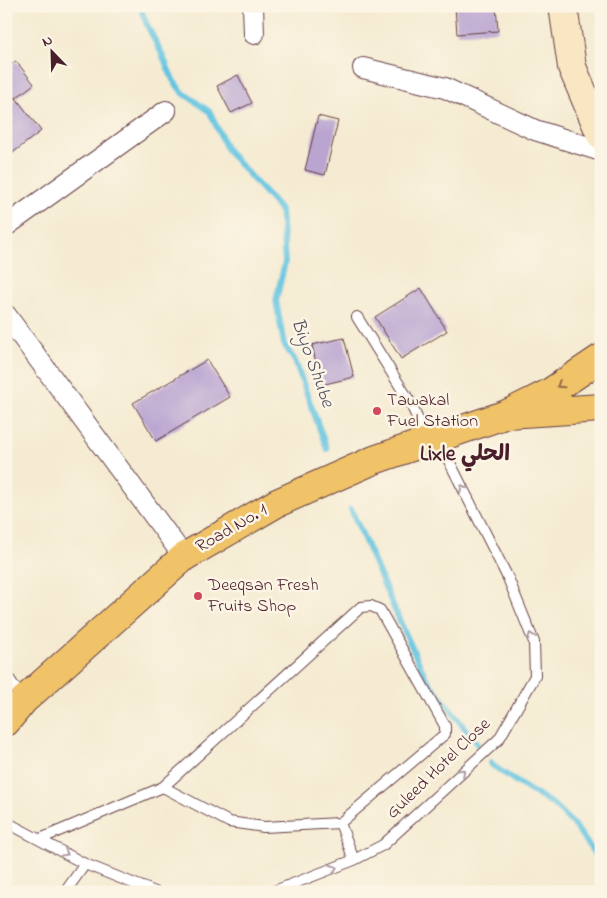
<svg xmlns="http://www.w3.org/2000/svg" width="607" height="898" font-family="'Indie Flower','Playpen Sans Arabic',sans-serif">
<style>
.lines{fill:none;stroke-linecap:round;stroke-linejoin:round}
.stream{stroke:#63c5e1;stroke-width:6}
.building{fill:#baa5d1}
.lane-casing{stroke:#643e44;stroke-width:12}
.street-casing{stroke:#643e44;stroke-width:22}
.secondary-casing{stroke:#643e44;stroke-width:30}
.primary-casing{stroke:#643e44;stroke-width:30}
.highway-casing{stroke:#643e44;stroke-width:30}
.lane{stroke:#fff;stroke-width:10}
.street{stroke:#fff;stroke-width:20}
.secondary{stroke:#f9e7c3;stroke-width:28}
.primary{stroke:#f0c369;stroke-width:28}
.highway{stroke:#f0c369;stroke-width:28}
.oneway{stroke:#956947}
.oneway2{stroke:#ae9aa0}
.poi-dot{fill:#d1495b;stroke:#fcf5e5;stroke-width:2}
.labels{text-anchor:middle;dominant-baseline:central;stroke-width:5;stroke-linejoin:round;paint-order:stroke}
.poi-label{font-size:18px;fill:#4a1f2b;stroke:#fcf5e5;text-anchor:start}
.street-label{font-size:18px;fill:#4a1f2b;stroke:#fcf5e5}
.water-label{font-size:19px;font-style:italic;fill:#525162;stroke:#fcf5e5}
.district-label{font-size:22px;font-weight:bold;fill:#4a1f2b;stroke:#fcf5e5}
</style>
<rect width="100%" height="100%" fill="#fcf5e5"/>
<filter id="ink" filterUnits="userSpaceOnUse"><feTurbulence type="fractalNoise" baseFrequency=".02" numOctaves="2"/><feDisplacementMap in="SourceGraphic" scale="10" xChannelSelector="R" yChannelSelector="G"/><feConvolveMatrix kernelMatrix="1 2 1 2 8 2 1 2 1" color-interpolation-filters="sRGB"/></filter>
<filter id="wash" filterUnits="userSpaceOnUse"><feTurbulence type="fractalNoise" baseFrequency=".0096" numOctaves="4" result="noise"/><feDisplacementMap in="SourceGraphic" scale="20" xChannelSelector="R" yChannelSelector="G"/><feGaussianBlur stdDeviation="1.12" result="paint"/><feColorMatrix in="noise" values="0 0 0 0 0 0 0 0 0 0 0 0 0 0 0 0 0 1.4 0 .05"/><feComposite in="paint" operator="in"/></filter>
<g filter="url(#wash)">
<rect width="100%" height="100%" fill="#f5ebd2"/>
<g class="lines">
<path class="stream" d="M140,6L146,23L162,54L173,80L182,92L210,112L227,150L281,211L285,262L276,301L284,344L295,361L327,449
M351,509L402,626L426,678L477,744
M491,762L492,765L521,785L554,805L575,826L599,860L601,871"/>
</g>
<g id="blocks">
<path class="building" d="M455,6H496L498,31L457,34Z
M16,61L34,84L16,98L6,86V68Z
M238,75L252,103L231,113L217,86Z
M16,98L41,131L6,158V106Z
M318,116L338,121L325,175L305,170Z
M421,288L447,331L401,359L375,317Z
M344,338L354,377L321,385L312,345Z
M207,360L230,397L156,441L133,403Z"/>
</g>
</g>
<g filter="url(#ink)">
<use href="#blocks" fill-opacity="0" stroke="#643e44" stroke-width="1"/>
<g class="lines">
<g class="lane-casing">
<path id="lane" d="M357,317L410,402L427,440
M6,674L23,700
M6,822L85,864L155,892
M340,823L354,860
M40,839L163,787L361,607L371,606L380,610L445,726V734L340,823L264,827L229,822L163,787
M65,892L85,864
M272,892L354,860L383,845L499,739L535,676L534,642L508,578L438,439"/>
</g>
<g class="street-casing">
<path id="street" d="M253,6L254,34
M363,68L445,88L535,130L601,151
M6,226L166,111
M6,315L184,557"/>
</g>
<g class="secondary-casing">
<path id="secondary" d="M563,6L572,67L601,135"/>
</g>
<g class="primary-casing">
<path id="primary" d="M507,414L549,393L601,358"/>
</g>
<g class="highway-casing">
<path id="highway" d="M6,722L24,700L184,557L277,503L374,460L507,414L601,408"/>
</g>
<use href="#lane" class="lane"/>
<use href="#street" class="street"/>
<use href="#secondary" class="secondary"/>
<use href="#primary" class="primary"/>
<use href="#highway" class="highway"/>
</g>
<defs><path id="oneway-chevron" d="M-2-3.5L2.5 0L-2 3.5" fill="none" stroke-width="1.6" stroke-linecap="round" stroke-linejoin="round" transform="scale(1.25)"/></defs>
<use class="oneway" href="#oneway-chevron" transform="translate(560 385) rotate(147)"/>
<g class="oneway2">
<use href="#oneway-chevron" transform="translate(463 488) rotate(-117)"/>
<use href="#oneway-chevron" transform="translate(531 636) rotate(-110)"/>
<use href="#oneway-chevron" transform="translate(462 772) rotate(-43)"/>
<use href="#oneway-chevron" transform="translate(65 853) rotate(29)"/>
<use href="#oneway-chevron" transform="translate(334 868) rotate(-21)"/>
</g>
</g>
<g class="poi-dot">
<circle cx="377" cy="411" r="5"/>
<circle cx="198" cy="596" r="5"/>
</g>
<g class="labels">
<g class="poi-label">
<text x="387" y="401">Tawakal<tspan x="387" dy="21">Fuel Station</tspan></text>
<text x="208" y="586">Deeqsan Fresh<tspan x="208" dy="21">Fruits Shop</tspan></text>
</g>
<g class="street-label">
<text transform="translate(232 529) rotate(-30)">Road No. 1</text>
<text transform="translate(439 769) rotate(-44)">Guleed Hotel Close</text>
</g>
<g class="water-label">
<text transform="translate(312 363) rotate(70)">Biyo Shube</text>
</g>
<g class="district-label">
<text x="465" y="455">Lixle الحلي</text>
</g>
</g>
<rect width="607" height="898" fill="none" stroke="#fcf5e5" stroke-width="25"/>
<g transform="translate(52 52) rotate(337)" stroke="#fcf5e5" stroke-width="4" paint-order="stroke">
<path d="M0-4L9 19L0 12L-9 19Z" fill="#4a1f2b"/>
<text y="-8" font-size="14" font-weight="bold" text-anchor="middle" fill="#4a1f2b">N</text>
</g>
</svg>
